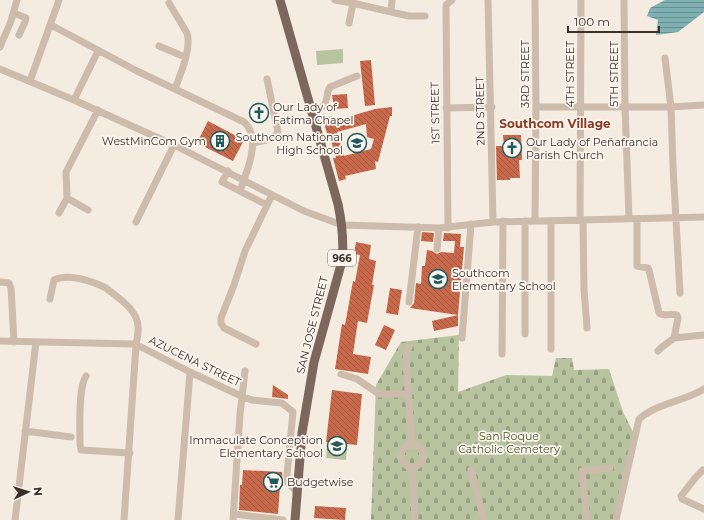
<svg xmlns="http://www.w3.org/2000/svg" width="704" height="520" font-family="Montserrat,sans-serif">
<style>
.cemetery{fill:url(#cemetery-stones)}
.garden{fill:#b8c4a0}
.water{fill:url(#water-rules)}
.building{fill:url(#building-back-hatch);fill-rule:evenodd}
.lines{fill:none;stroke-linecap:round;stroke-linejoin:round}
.minor{stroke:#cdbbac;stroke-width:7}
.major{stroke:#7d675c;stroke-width:9}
.labels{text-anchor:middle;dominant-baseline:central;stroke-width:3.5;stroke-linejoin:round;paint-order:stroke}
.shield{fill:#fbf5ee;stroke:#756b66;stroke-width:1}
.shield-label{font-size:10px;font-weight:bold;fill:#3b302b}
.street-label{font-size:11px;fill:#3b302b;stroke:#fbf5ee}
.poi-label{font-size:11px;fill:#3b302b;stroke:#fbf5ee;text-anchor:start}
.park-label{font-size:11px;fill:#4a5a2e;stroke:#fbf5ee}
.neighbourhood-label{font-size:12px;font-weight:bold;fill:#8c3b22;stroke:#fbf5ee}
</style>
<defs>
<pattern id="cemetery-stones" width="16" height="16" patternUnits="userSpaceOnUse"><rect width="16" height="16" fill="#b8c4a0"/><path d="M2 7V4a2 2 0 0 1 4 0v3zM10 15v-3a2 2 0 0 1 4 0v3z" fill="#97a083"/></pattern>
<pattern id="water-rules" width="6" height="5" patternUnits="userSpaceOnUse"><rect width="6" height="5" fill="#7fb0b2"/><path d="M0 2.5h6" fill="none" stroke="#699091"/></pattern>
<pattern id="building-back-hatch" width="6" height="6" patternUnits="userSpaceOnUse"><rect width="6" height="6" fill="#c8694b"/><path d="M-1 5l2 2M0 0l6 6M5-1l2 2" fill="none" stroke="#a4573f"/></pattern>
</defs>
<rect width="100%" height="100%" fill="#f4ebe1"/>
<path class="cemetery" d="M459,335L458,392L506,375L552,376L556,358H572L574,370L609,369L623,412L634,434L614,520H371L376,385L401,342Z"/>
<path class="garden" d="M343,49V63L317,65L316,51Z
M327,446L347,448L346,460L326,458Z"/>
<path class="water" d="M665,0H704V12L678,32L656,35L658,20L647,16L650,8Z"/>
<path class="building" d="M371,60L375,105L365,106L360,61Z
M347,94L348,108L334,109L332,95Z
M253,104L266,106L265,121L251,120Z
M392,107V116H390L378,162L375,161L376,169L345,176L346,179L339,181L333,158H336L330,137H328L323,119L332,116L334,121L375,109ZM366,124L367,137L374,139L371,149L344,156L337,132Z
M208,121L244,140L233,161L197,143Z
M503,135H521L522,160H519L520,178H510V180H497L496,146H504Z
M422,232L434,233L433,242L421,241Z
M444,233L461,234L460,247H464L458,315L410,308L414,303L416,283L421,284L422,266H425L427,250L432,251L437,254L441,252L454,253L455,241H443Z
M356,242L371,245L369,259L376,261L372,285H374L367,323L358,321L353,354L371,357L368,374L335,369L342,324L345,325L353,281L355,282L360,255L354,254Z
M390,288L402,290L398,315L386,313Z
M458,315V326L434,331L432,321Z
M384,325L395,330L386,350L375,345Z
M273,385L288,395V399L272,397Z
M332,390L362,394L357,445L326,442Z
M243,470L282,472L283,486H280L278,514L239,510L240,485H242Z
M315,506L346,508L345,520L314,518Z"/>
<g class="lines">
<path class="minor" d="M335,0L353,3L391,12
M392,0L391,12L409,16H425
M488,0L493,222
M535,0L536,107L535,221
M624,0L625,106L629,219
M169,3L187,33C192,48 180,75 175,89
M14,13L26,18L25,22L19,35
M349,23L353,3
M51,25L137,71L244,122C247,125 250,129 251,133C257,149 245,176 240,191
M159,46L185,57
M0,47L11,21L17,0
M665,58L671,107L673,166L680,293
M0,69L74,100L174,145L304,211L342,225L439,228L493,222L704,217
M30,81L59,0
M74,100L98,51
M536,107H671L704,105
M446,108L492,107
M312,111L324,106C328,100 326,93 330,87L357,76
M253,143C262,141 273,140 278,132L267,79
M228,171L222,182L267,205
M67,198L88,210
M59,213L67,198L66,172L98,110
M637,219V266L648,268L649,270L659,313C664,317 671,313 677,315L678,318L674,338L662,347L658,351
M580,220L581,0
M583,220L584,289L587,328
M136,222L174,145
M448,228L446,10V5L452,0
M437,249L439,228
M0,282L9,283L11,288L14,342
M50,299L54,280C69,273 92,281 106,288C118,298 137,309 138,326C139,332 137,339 136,345L124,520
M409,302L418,227
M525,334V221
M462,338L471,224
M674,338L704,335
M0,341L133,344L141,347L190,372L241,396L252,400L282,403L293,412L287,475L288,483L297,492
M256,344L224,328L221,323V318L234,285L245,251L272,195
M409,347L407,352L406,360L412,445
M551,349V221
M502,354L503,221
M341,374L357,379L379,394H407
M86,376C78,388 80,428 80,444L81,450L130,453
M25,431L71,437
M401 456a11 11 0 1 1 22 0a11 11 0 1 1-22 0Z
M412,467L415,520
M471,470L484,520
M703,470L696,477L681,496L682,499L704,509
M234,514L283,520
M15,520L36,342
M178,520L190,372
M233,520L240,414L245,371
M587,520L582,471L610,468
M616,520L639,419C657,403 683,402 704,389"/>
<path class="major" d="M280,0L338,204C342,223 344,242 342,261L314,362L302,433L295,520"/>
</g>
<defs>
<g id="church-ring" transform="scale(1)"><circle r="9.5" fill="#fbf5ee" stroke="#1f5a5e" stroke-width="1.5"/><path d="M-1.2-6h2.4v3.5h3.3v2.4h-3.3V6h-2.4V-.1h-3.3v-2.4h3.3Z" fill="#1f5a5e"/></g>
<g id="building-ring" transform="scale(1)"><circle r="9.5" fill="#fbf5ee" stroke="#1f5a5e" stroke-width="1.5"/><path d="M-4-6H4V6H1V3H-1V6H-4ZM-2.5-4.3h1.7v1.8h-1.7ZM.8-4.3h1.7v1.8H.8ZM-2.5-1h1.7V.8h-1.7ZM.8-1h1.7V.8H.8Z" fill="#1f5a5e"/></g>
<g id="school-ring" transform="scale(1)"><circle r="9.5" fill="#fbf5ee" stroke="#1f5a5e" stroke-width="1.5"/><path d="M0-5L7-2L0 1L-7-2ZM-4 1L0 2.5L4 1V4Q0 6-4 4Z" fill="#1f5a5e"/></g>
<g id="supermarket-ring" transform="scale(1)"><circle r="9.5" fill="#fbf5ee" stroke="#1f5a5e" stroke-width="1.5"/><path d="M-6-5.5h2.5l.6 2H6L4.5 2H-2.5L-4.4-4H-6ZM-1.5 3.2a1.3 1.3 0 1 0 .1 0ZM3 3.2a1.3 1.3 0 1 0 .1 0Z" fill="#1f5a5e"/></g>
</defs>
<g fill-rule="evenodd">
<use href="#church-ring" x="259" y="113"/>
<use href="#building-ring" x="220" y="141"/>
<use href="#school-ring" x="357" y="143"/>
<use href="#church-ring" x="512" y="148"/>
<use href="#school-ring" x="438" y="279"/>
<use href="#school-ring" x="337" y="446"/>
<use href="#supermarket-ring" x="273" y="482"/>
</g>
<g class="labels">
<rect class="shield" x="328" y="250" width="28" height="16" rx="3"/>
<g class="shield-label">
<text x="342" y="258">966</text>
</g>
<g class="street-label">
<text transform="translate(525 74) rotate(-90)">3RD STREET</text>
<text transform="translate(570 74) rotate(-90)">4TH STREET</text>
<text transform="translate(614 74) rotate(-90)">5TH STREET</text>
<text transform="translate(480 111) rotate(-91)">2ND STREET</text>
<text transform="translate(435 113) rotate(-91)">1ST STREET</text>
<text transform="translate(312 325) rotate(-76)">SAN JOSE STREET</text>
<text transform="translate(195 361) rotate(26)">AZUCENA STREET</text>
</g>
<g class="poi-label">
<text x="273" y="107">Our Lady of<tspan x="273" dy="13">Fatima Chapel</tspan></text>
<text x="343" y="137" text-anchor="end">Southcom National<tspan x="343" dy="13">High School</tspan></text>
<text x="206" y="141" text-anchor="end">WestMinCom Gym</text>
<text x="526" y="142">Our Lady of Peñafrancia<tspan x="526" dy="13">Parish Church</tspan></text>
<text x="452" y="273">Southcom<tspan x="452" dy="13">Elementary School</tspan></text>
<text x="323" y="440" text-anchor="end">Immaculate Conception<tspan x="323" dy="13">Elementary School</tspan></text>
<text x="287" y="482">Budgetwise</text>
</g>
<g class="park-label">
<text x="509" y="436">San Roque<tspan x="509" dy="13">Catholic Cemetery</tspan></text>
</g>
<g class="neighbourhood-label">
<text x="555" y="123">Southcom Village</text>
</g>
</g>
<g transform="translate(28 492) rotate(86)" stroke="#fbf5ee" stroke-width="3" paint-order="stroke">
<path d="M0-3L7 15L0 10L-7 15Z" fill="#3b302b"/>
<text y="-6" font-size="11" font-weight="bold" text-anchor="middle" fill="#3b302b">N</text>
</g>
<path d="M568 26v6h91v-6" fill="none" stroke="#3b302b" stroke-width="2"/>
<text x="574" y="26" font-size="12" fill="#3b302b" stroke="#fbf5ee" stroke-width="3" paint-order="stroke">100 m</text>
</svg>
